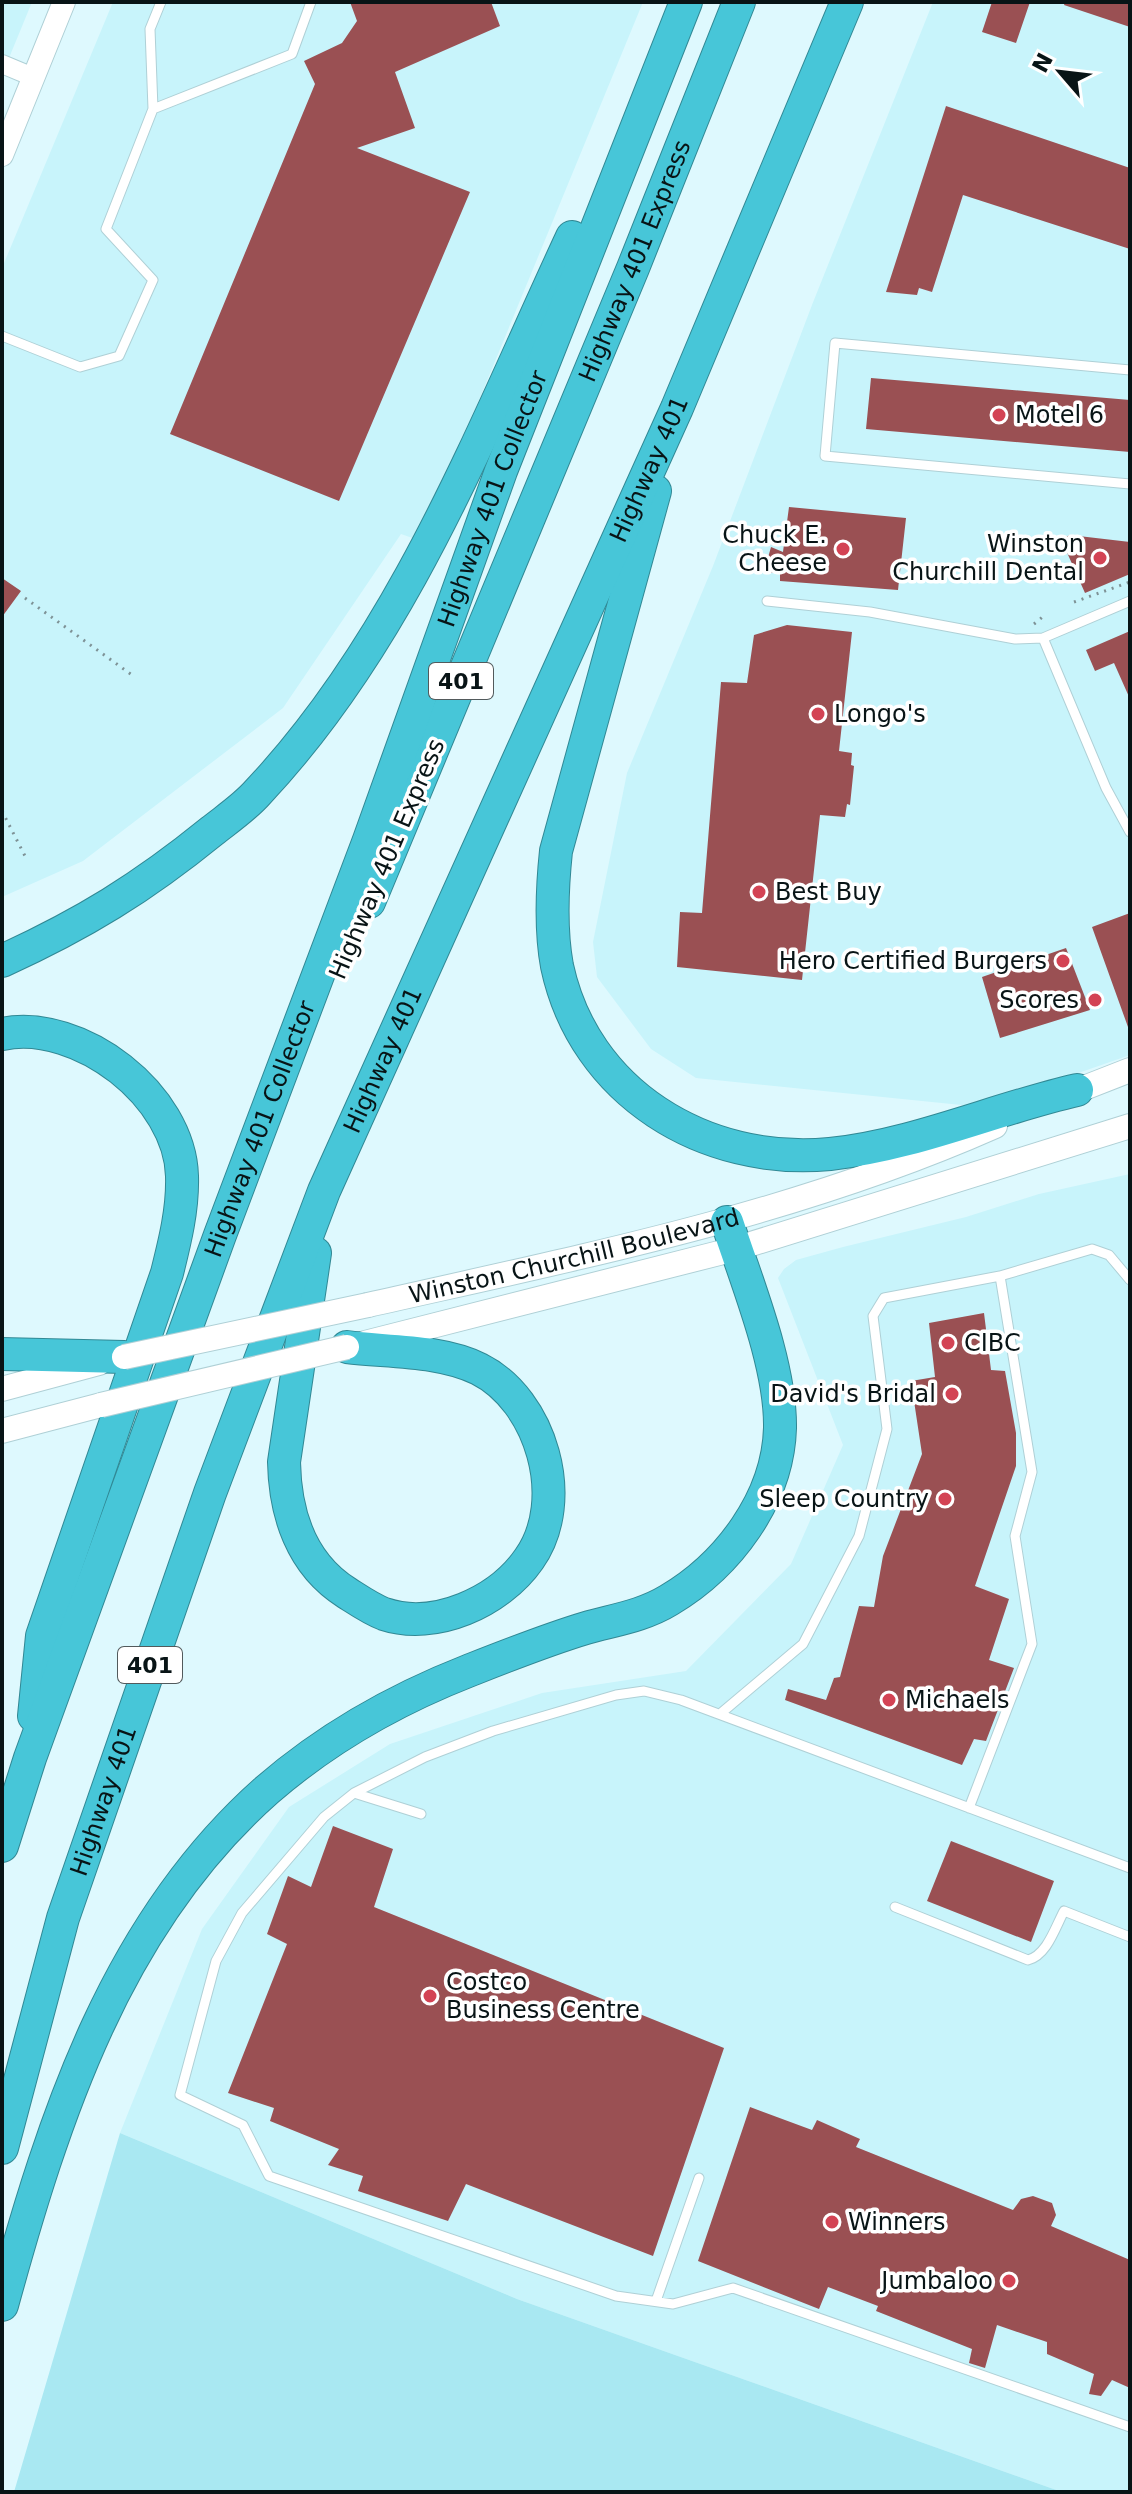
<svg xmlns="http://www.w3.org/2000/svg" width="1132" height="2494" font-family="'DejaVu Sans',sans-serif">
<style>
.built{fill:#c8f4fb}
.green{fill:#a9e8f2}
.building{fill:#9a5053}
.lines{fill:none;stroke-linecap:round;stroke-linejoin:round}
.service-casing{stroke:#afd0d6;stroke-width:11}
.minor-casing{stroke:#afd0d6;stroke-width:20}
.tertiary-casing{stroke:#afd0d6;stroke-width:24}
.secondary-casing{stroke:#afd0d6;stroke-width:26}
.motorway-casing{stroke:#318894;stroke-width:34}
.path{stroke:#7e9296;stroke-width:3;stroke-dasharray:2 6;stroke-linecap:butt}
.service{stroke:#fff;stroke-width:9}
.minor{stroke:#fff;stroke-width:18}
.tertiary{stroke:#fff;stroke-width:22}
.secondary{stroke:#fff;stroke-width:24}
.motorway{stroke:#47c6d8;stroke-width:32}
.secondary-bridge-casing{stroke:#afd0d6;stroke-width:26;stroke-linecap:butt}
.secondary-bridge{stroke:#fff;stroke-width:24}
.poi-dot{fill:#d34354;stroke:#fff;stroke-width:3}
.labels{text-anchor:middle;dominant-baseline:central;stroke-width:7;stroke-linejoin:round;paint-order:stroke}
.shield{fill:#fff;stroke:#525a5c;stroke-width:2}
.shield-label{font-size:22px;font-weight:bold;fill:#081416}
.street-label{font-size:24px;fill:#081416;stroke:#fff}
.poi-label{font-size:24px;fill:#081416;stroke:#fff;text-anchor:start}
</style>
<rect width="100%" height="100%" fill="#def9fe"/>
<path class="built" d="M2,2H32L2,75Z
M113,2H643L421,541L401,534L283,708L83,861L2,897V268Z
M933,2H1130V1055L981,1107L696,1078L651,1049L597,977L593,942L627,773L713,566L812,305Z
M1130,1174V2492H1062L517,2299L120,2133L202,1929L289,1807L390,1744L542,1693L686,1671L791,1564L843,1445L778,1278L784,1269L796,1260L843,1247L966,1217L1039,1194Z"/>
<path class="green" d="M120,2133L517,2299L1062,2492H14Z"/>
<path class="building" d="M350,2H491L500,26L395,72L415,128L357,148L470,192L339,501L170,434L315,84L304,61L342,43L357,21Z
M992,2H1030L1016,43L982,32Z
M1065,2H1130V27L1064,5Z
M946,106L1130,168V249L963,195L932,292L919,288L917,295L886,292Z
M871,378L1130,400V452L866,429Z
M789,507L906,518L898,590L780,581V573L764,572L771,547L783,552Z
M1070,535L1130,542V574L1085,593L1061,539Z
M2,578L21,591L2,617Z
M787,625L852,632L839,751L852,753L851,765L854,766L850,805L847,804L845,817L820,815L802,980L677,967L680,912L702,913L721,682L747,683L754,635Z
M1130,631V699L1114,663L1095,671L1086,650Z
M1130,913V1027H1128L1092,927Z
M1066,948L1090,1010L1000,1038L982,977Z
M984,1313L991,1370L1005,1371L1016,1433V1466L975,1586L1009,1599L989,1660L1014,1668L986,1741L974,1739L962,1765L785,1700L788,1689L826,1700L834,1678L840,1677L859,1606L874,1607L883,1556L922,1454L911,1381L935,1377L929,1323Z
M333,1826L393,1849L374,1907L724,2048L653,2256L466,2184L448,2221L358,2191L363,2176L328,2165L339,2149L270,2121L274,2108L228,2093L287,1944L267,1934L288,1876L311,1887Z
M951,1841L1054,1881L1031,1942L927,1901Z
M750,2107L812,2130L817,2120L860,2139L856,2147L1013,2210L1021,2199L1033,2196L1052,2203L1056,2215L1051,2226L1130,2260V2388L1112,2380L1101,2396L1089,2394L1094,2374L1047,2354V2342L997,2325L985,2368L969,2363L972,2349L876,2311L878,2306L828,2287L819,2309L698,2261Z"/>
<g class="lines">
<g class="service-casing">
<path id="service" d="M153,109L292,54L311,2
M2,336L80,367L119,356L153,280L106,229L153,109L150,29L161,2
M1130,370L835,343L825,456L1130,484
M767,601L870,612L1015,639L1043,638L1130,601
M1043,638L1106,788L1130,832
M1000,1276L1092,1249L1109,1255L1130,1280
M720,1714L803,1644L859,1536L887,1429L873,1316L884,1298L1000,1276L1032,1472L1015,1536L1032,1644L969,1808
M354,1793L421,1814
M1130,1868L681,1700L644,1691L616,1695L493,1731L425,1757L354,1793L324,1817L242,1913L216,1961L180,2095L243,2125L269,2176L616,2296L673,2304L733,2288L1130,2427
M895,1907L1028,1960C1047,1955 1055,1928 1064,1911L1130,1937
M656,2301L699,2178"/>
</g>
<g class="minor-casing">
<path id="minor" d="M2,64L33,77"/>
</g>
<g class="tertiary-casing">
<path id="tertiary" d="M2,155L64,2"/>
</g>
<g class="secondary-casing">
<g id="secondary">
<path d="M1061,1097L1130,1070"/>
<path id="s1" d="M368,1305C580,1257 794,1215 995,1126"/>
<path d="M365,1343L735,1249L1130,1126"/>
<path d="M2,1389L99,1363"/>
<path d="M2,1431L101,1405"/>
</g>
</g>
<g class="motorway-casing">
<g id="motorway">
<path d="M655,491L556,851C552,889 550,928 557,966C584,1093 705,1166 830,1154C915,1145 994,1109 1077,1090"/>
<path id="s2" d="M369,902L633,268L739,2"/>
<path d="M2,961C83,924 142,888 212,831C227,819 245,807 258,792C404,637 483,428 572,237"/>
<path d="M2,1034C80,1018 180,1096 182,1176C183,1209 175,1241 167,1273L42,1636L34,1716"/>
<path d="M315,1253L284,1462C285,1513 301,1564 347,1593C358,1600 371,1609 384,1614C435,1631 499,1602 529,1559C571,1500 541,1400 479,1369C441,1350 388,1352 347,1347"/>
<path d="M2,1354L124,1357"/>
<path id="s3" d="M2,1846L30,1758L220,1235L369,840L501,471L686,2"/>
<path id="s4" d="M2,2148L63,1918L210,1493L324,1191L677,408L847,2"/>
<path d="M2,2305C54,2116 116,1923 267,1790C327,1738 394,1700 468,1671C506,1656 546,1640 586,1628C614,1620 643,1616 669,1600C728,1565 778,1499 780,1428C781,1365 747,1283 727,1222"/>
</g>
</g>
<path class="path" d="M25,598L132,675
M1074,602L1130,582
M1034,624L1045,615
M2,811L27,860"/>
<use href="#service" class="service"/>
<use href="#minor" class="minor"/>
<use href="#tertiary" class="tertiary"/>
<use href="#secondary" class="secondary"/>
<use href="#motorway" class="motorway"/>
<g class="secondary-bridge-casing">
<path id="secondary-bridge" d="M124,1357L368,1305
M101,1405L347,1347"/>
</g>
<use href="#secondary-bridge" class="secondary-bridge"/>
</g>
<g class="poi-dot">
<circle cx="999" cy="415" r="8"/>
<circle cx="843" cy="549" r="8"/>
<circle cx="1100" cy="558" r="8"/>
<circle cx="818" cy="714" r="8"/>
<circle cx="759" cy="892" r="8"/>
<circle cx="1063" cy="961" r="8"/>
<circle cx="1095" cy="1000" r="8"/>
<circle cx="948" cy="1343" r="8"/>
<circle cx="952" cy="1394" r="8"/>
<circle cx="945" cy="1499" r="8"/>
<circle cx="889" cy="1700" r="8"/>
<circle cx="430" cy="1996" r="8"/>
<circle cx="832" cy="2222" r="8"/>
<circle cx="1009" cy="2281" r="8"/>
</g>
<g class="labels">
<g class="shield">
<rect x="429" y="663" width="64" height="36" rx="6"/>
<rect x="118" y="1647" width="64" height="36" rx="6"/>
</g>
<g class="shield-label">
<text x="461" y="681">401</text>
<text x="150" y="1665">401</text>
</g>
<g class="street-label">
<text stroke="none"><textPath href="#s2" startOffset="694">Highway 401 Express</textPath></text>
<text stroke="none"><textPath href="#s4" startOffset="1802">Highway 401</textPath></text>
<text stroke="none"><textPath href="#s3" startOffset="1434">Highway 401 Collector</textPath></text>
<text transform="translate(387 859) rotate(-67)">Highway 401 Express</text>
<text stroke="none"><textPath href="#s4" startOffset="1154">Highway 401</textPath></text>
<text stroke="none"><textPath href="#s3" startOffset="762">Highway 401 Collector</textPath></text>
<text stroke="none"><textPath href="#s1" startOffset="212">Winston Churchill Boulevard</textPath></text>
<text stroke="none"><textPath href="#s4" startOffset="362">Highway 401</textPath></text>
</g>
<g class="poi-label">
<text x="1015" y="415">Motel 6</text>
<text x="827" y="535" text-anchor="end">Chuck E.<tspan x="827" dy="28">Cheese</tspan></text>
<text x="1084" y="544" text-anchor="end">Winston<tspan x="1084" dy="28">Churchill Dental</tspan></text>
<text x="834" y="714">Longo's</text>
<text x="775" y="892">Best Buy</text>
<text x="1047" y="961" text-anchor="end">Hero Certified Burgers</text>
<text x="1079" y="1000" text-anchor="end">Scores</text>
<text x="964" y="1343">CIBC</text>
<text x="936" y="1394" text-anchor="end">David's Bridal</text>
<text x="929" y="1499" text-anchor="end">Sleep Country</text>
<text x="905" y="1700">Michaels</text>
<text x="446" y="1982">Costco<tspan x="446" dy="28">Business Centre</tspan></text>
<text x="848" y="2222">Winners</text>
<text x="993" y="2281" text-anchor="end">Jumbaloo</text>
</g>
</g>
<rect width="1132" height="2494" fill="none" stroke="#081416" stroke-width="8"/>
<g transform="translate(1060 72) rotate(298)" stroke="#ffffff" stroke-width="6" paint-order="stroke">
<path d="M0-6L14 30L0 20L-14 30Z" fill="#081416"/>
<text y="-12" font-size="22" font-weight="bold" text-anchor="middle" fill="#081416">N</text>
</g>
</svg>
